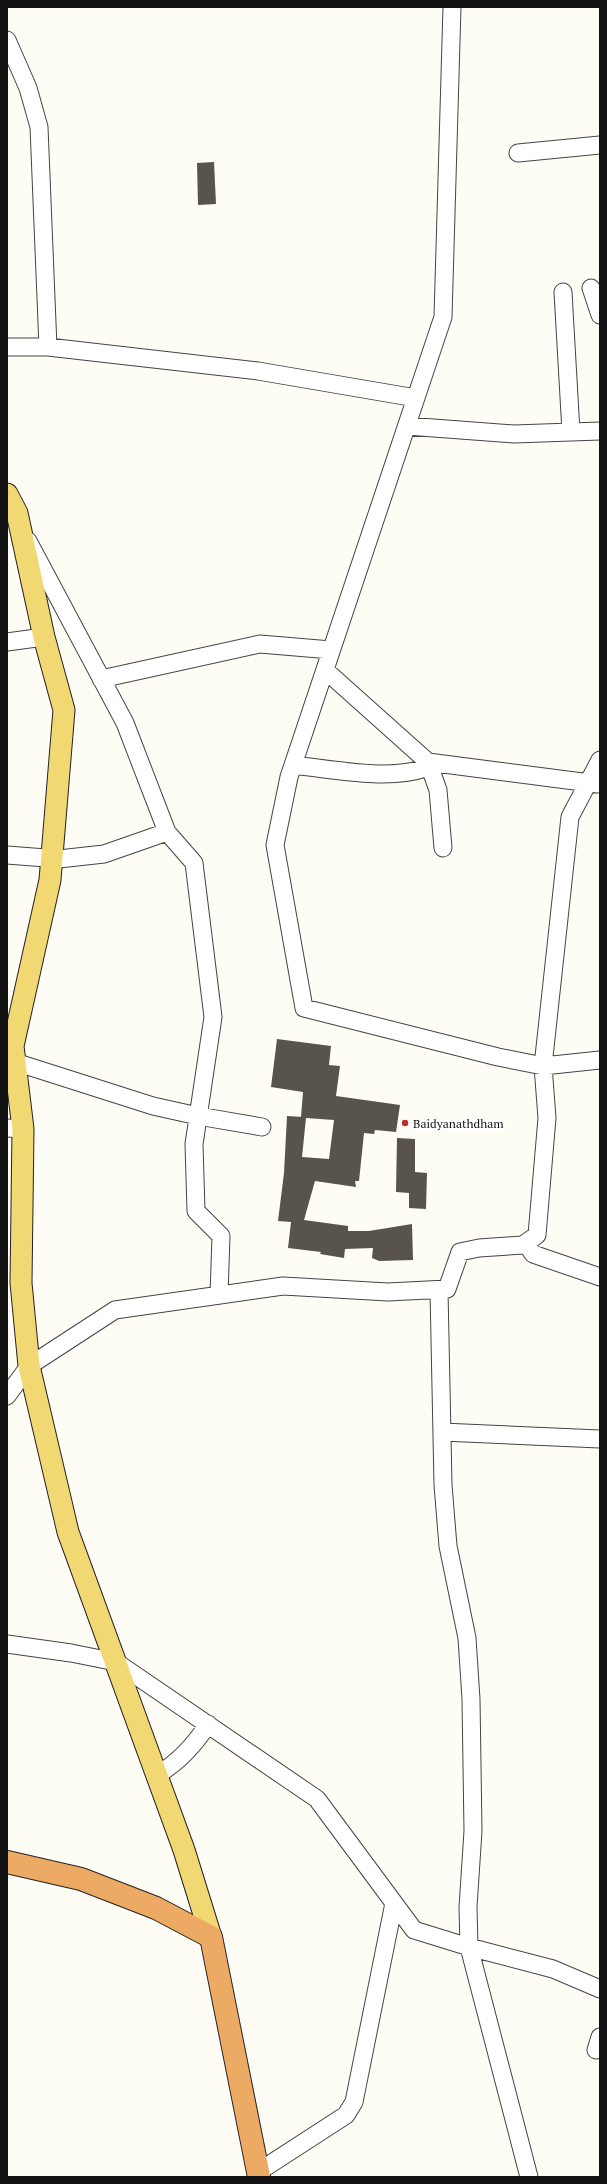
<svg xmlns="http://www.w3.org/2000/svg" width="607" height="2184" font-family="'PT Serif',serif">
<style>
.building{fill:#59534e;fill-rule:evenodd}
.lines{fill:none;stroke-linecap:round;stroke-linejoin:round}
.minor-casing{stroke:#444;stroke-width:19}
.major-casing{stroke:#222;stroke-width:23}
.highway-casing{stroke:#222;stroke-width:24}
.minor{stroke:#fff;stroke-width:17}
.major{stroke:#f1d873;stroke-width:21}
.highway{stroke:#ecaa65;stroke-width:22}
.poi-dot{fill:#bb2f2f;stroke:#fff;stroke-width:1.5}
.labels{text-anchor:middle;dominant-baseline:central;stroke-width:4;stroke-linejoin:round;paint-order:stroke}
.poi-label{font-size:12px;fill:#111;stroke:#fff;text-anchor:start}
</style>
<rect width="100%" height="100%" fill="#fefdf5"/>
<path class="building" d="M214,162L216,204L198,205L197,163Z
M277,1039L331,1046L329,1065L340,1066L336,1096L400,1105L396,1132L375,1130L374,1134L364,1133L359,1181H355L356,1187L315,1181L304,1220L348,1226V1231H369L412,1224L413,1260L379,1261L372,1258L373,1248L345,1249L344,1258L320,1254L321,1252L288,1248L291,1222L278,1221L284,1173L287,1116L304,1117H301L303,1092L271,1087ZM306,1118L334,1120L329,1159L302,1157Z
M397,1138L415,1139V1172L427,1173L426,1209L409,1208V1193L396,1192Z"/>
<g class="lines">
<g class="minor-casing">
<path id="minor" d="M452,7L443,317L289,777L275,845L304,1008L498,1057L543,1066L600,1060
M7,40L28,88L39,127L48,347
M518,153L600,145
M591,288L600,315
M563,292L571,432
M7,347H48L258,371L416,398
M407,426L514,434L600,431
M28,541L125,723L167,832L194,863L213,1017L194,1144L196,1211L221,1236L219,1295
M7,642L44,637
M325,670L428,762L438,790L443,848
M101,679L260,644L331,650
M293,765C331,769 389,781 425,768L428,762L598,784
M7,855L59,859L104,854L167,832
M15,1062L153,1106L198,1116L262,1127
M7,1128L23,1129
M526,1243L533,1254L600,1277
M439,1290L443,1485L448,1546L467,1638L471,1699L473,1831L468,1907L469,1947L529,2177
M7,1396L29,1366L115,1310L283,1286L388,1292L447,1289L460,1252L479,1248L523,1245L537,1235L547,1118L543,1066L570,817L600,760
M442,1432L600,1439
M7,1644L71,1653L116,1662L317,1799L414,1930L469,1947L553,1969L600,1989
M157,1775C179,1762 194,1746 208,1724
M596,2050L600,2037
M258,2172L346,2115L354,2102L394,1903"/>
</g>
<g class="major-casing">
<path id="major" d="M7,494L17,513L44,637L64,710L50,880L13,1046L23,1129L21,1283L29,1366L68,1532L184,1850L211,1937"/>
</g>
<g class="highway-casing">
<path id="highway" d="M7,1862L81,1879L156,1908L211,1937L259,2177"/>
</g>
<use href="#minor" class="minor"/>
<use href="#major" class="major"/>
<use href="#highway" class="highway"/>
</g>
<circle class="poi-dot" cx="405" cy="1123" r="4"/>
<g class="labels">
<g class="poi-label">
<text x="413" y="1123">Baidyanathdham</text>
</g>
</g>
<rect width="607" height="2184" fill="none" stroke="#111111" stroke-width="16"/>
</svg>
